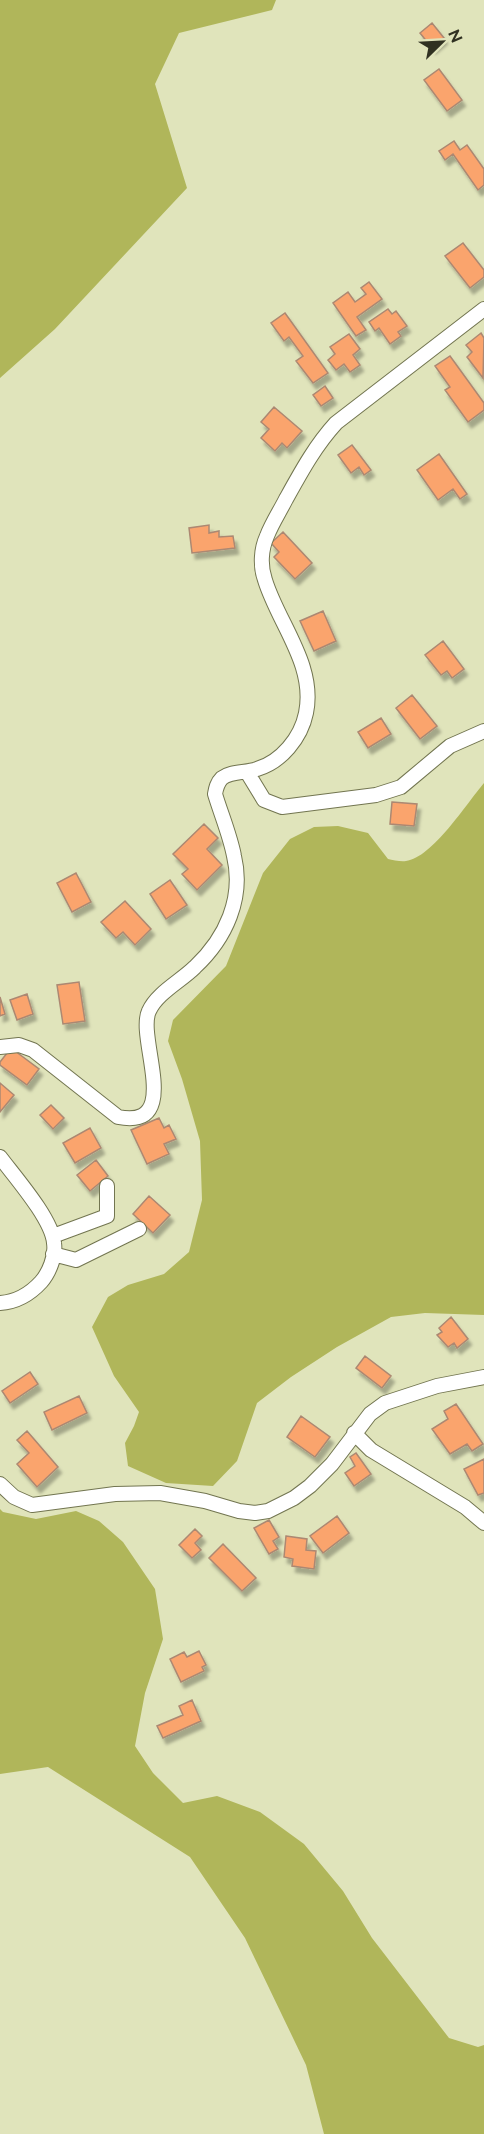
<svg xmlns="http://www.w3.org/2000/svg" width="484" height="2134" font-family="Raleway,sans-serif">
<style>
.green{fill:#b0b65a}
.building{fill:#faa46d;stroke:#ac8872;stroke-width:1.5;filter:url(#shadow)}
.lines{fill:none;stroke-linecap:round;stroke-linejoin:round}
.street-casing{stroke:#727550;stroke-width:16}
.street{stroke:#fff;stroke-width:14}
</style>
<defs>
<filter id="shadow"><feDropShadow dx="3.5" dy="6" stdDeviation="1.5" flood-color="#0004"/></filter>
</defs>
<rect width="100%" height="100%" fill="#e0e4bb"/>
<path class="green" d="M0,0H276L272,10L179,33L155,84L187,188L55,329L0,378Z
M484,783V1315L425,1313L391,1317L337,1347L291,1377L257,1403L237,1461L213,1486L166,1483L128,1466L125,1443L134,1426L139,1412L114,1376L92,1327L108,1297L128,1285L164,1274L189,1252L202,1200L200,1141L182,1079L168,1041L173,1020L226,966L263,873L290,839L314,827L338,826L368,833L388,859C393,860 401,862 406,861C432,858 467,803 484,783Z
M0,1509L3,1512L36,1519L76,1511L99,1521L123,1542L155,1589L163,1639L145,1693L135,1746L153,1773L183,1803L217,1796L260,1812L304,1844L343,1891L372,1938L449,2038L478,2047L484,2045V2134H324L306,2065L245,1938L190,1857L48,1767L0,1774Z"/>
<path class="building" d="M432,23L444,38L432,48L420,33Z
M439,69L462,100L447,111L424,80Z
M454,141L460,150L467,145L484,169V185L478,190L453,154L445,160L439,151Z
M463,243L484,270V277L470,288L445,256Z
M369,282L382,299L357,317L366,330L356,336L333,303L348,292L355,302L366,294L361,288Z
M388,309L392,314L396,311L407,326L398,332L401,336L390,344L379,328L375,331L369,322Z
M285,313L328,373L313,383L296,361L303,356L289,337L284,341L271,323Z
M481,333L484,338L483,378L467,357L472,352L466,345Z
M349,334L360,349L353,355L360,365L350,372L344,364L336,370L328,360L335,354L330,347Z
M450,356L484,403V410L468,422L445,390L450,387L435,366Z
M325,386L333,398L321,406L313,395Z
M274,407L302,431L287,448L282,443L275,451L261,438L269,429L261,422Z
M352,445L371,470L364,475L359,467L351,473L338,455Z
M439,454L467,494L460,499L453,489L438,500L417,470Z
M209,525V533L219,531V537L233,536L235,548L192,553L189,528Z
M283,532L312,563L295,579L274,557L279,552L271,543Z
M323,611L336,641L314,651L300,621Z
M443,641L464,669L452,678L447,671L441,675L425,655Z
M412,695L437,726L420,739L396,708Z
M381,718L391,734L368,748L358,732Z
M392,802L417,804L414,826L390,824Z
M204,824L218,838L207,849L222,865L197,890L182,874L188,869L173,854Z
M76,873L91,902L72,912L57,883Z
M170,880L187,905L166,919L150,894Z
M125,901L151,929L135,945L123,932L116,938L101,922Z
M79,982L85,1021L63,1024L57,985Z
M27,994L33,1014L17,1020L10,1000Z
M0,997L5,1014L0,1016Z
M11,1048L39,1069L27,1085L0,1065V1062Z
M0,1083L14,1095L0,1112Z
M51,1105L64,1118L53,1129L40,1115Z
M159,1118L164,1128L169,1125L176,1139L164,1144L169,1154L147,1164L131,1130Z
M90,1128L101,1148L75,1163L63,1143Z
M96,1160L108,1176L90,1191L77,1175Z
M149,1196L170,1215L153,1233L133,1214Z
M451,1317L468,1339L457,1348L454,1343L448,1347L437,1335L442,1332L439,1328Z
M365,1356L391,1376L382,1388L356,1368Z
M30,1372L38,1384L10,1403L2,1391Z
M79,1396L87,1413L52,1430L44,1412Z
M456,1404L483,1444L472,1451L467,1444L450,1454L432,1429L448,1419L444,1411Z
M301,1416L330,1437L315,1457L287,1437Z
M27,1431L58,1467L37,1487L17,1464L29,1453L17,1440Z
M356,1453L371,1474L354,1486L345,1473L355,1466L350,1457Z
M484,1459V1493L478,1495L464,1469Z
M337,1516L349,1533L323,1553L310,1536Z
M269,1520L279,1537L273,1541L278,1549L269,1554L254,1528Z
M195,1529L202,1536L195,1543L201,1550L192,1558L179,1545Z
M286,1536L307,1539L306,1550L316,1551L314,1569L292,1566L293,1559L284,1557Z
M223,1544L256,1578L242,1591L209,1558Z
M199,1651L206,1665L202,1667L204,1671L181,1682L170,1659L184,1652L187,1657Z
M192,1700L201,1721L163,1738L157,1726L183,1715L179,1706Z"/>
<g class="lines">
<g class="street-casing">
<path id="street" d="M247,772L264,800L282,807L376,795L401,787L450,746L484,731
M0,1047L19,1045L33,1050L118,1117C184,1130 136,1038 149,1011C157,993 181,981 195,967C226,938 244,898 234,856C230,835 221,814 215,794C216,788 217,783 222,778C231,771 246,773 257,769C281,762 301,738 306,713C316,665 278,623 265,580C260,566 261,549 267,536C272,523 280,511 286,499C301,472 315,446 336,423L484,309
M0,1157C15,1177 52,1219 54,1243C56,1256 49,1273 41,1282C30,1294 16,1302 0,1303
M53,1236L107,1216V1186
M53,1254L76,1260L139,1229
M354,1433L371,1450L465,1507L484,1523
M0,1484L14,1497L32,1505L115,1494L160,1493L205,1501L239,1511L255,1513L268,1511L294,1498L310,1486L332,1464L370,1414L385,1403L437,1386L484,1377"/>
</g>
<use href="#street" class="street"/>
</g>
<g transform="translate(442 42) rotate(66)" stroke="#e0e4bb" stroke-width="4.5" paint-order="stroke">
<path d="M0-4.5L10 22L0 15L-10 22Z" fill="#303121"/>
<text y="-9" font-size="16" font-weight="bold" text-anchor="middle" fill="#303121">N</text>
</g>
</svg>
